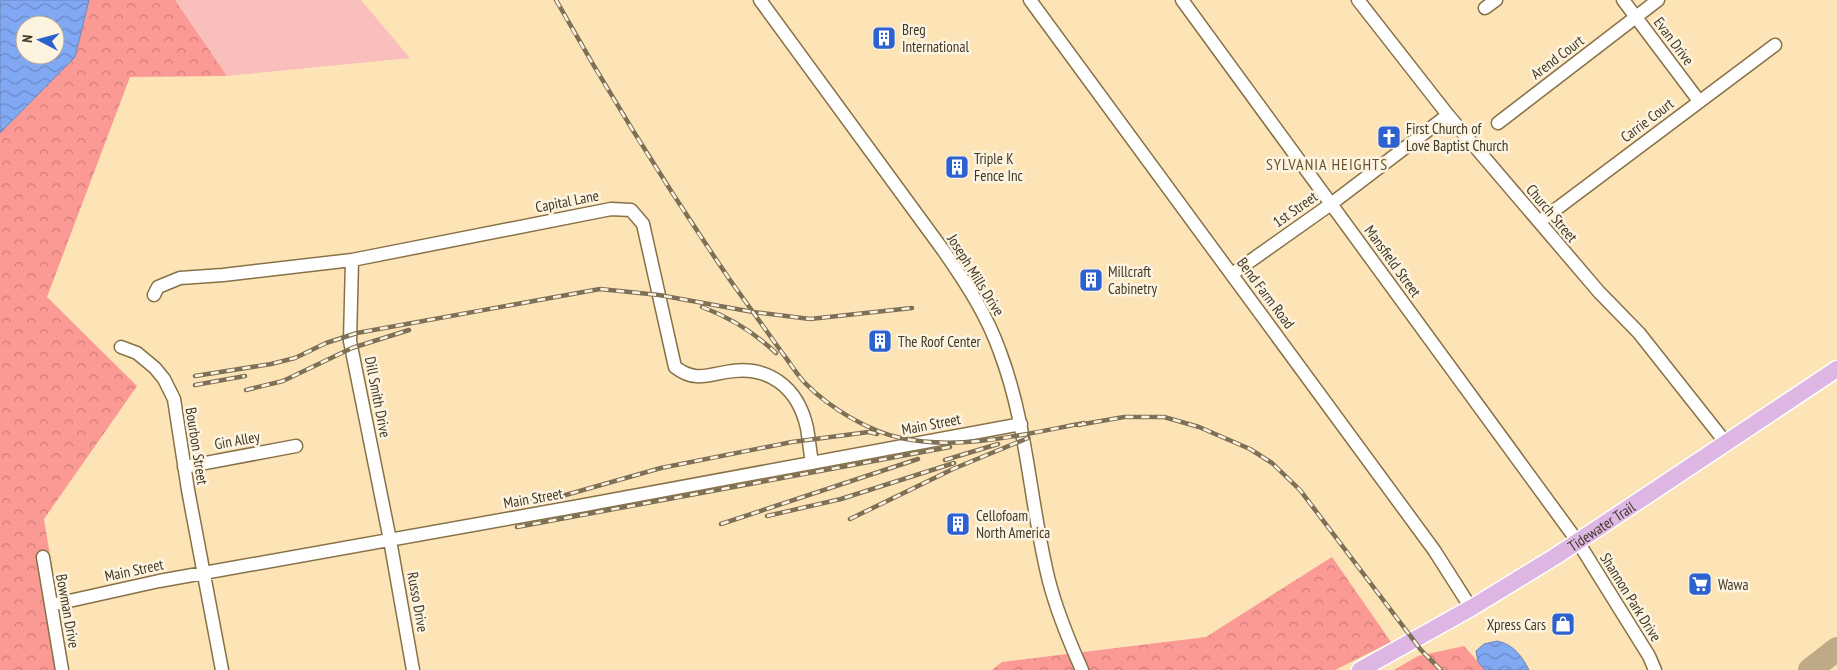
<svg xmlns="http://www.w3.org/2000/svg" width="1837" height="670" font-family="'PT Sans Narrow',sans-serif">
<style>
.grass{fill:#f8bfbc}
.forest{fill:url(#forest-crowns)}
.water{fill:url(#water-waves);stroke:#6e86b6;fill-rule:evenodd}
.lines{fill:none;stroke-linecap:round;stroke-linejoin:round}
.taxiway{stroke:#beaa86;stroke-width:24}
.minor-casing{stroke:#877147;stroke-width:15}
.major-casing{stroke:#fff;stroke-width:19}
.minor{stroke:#fff;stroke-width:12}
.major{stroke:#ddb6e3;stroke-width:16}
.rail-casing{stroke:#7e7055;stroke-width:4.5}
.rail{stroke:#fdf3e1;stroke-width:2.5;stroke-dasharray:8;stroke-linecap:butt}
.labels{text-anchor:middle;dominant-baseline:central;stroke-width:5;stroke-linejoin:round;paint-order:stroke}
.poi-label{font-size:15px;fill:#423826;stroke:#fdf3e1;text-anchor:start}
.street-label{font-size:15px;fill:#423826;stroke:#fdf3e1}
.neighbourhood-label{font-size:16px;letter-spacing:1px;fill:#685329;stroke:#fdf3e1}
</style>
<defs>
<pattern id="forest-crowns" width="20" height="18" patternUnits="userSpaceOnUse" patternTransform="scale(1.25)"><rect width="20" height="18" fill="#fb9995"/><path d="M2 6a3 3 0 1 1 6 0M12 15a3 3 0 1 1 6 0" fill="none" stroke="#cd7e79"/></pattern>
<pattern id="water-waves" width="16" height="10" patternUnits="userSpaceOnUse" patternTransform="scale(1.25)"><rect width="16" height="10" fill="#81a8f3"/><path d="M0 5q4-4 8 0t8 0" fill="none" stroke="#6b8ac5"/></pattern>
</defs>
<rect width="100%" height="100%" fill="#fde4b7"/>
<path class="grass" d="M175,0H361L410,58L227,76Z"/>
<path class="forest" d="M89,0H175L227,76L130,77L47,297L137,386L44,519L69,670H0V133L75,57Z
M1332,557L1391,642L1335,670H992L1002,662L1206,637Z
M1464,646L1485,670H1394L1418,656Z"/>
<path class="water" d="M0,0H89L75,57L0,133ZM25,25H55V55H25Z
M1497,641C1513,644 1522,656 1529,670H1485L1478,662L1476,651L1484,644Z"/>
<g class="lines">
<path class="taxiway" d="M1810,670L1837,649"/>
<g class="minor-casing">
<path id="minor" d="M760,0L943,250C966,283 987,315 1000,352C1028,426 1030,506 1049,581C1057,612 1069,641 1082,670
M1030,0L1434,550L1471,608
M1182,0L1578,542L1649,656L1655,670
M1358,0L1448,115L1599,292L1639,333L1726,443
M1623,0L1699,101
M1485,8L1496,0
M1498,123L1658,0
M1539,222L1775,45
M352,260L350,341L390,540L413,670
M1232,274L1331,204L1448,115
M154,295L158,287L180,278L223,275L352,260L611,209L631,210L643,224L675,367C693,381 705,376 726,372C768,364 798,387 807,428C809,440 810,451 812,463
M121,347L137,353L155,368L164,379L174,399L188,490L222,670
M184,467L296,446
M43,557L62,670
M51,605L159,581L585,505L1021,424"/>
</g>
<g class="major-casing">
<g id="major">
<path id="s1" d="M1360,670L1471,608L1556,556L1837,369"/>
</g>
</g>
<use href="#minor" class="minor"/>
<use href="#major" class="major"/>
<g class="rail-casing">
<path id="rail" d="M556,0C610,96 668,189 730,280C748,305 765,329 783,354C791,364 797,375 806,384C830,408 868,431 901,438C961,451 1025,434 1084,423
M702,307C729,317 756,334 776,353
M195,376L271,364L295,358L326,343L357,333L600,289L659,295L753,312L810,319L912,308
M195,385L245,376
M246,390L283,381L352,348L409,330
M1078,425L1124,417H1164L1199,427L1250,449L1272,463L1300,490L1421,650L1441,670
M945,460L998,444
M508,506L555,498L661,468L792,442L869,432L877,434
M767,516L841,499L954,463
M850,519L953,469L1028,438
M721,524L918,459
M517,527L950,447"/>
</g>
<use href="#rail" class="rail"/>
</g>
<defs>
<g id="building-square" transform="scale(1.25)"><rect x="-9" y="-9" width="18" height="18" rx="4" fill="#2c61cf" stroke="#fdf3e1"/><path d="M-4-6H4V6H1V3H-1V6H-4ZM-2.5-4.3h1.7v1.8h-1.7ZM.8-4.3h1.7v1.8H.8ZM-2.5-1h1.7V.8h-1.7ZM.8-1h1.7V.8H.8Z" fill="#fff"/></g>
<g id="church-square" transform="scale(1.25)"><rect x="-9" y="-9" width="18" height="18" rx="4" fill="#2c61cf" stroke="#fdf3e1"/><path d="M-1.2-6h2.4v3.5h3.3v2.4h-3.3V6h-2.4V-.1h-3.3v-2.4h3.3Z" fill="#fff"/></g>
<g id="supermarket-square" transform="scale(1.25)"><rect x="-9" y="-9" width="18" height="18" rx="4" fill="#2c61cf" stroke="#fdf3e1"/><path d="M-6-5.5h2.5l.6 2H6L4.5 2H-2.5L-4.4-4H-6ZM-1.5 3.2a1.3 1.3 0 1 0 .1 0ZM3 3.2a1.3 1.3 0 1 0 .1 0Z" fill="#fff"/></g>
<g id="shop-square" transform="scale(1.25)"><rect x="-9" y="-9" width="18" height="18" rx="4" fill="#2c61cf" stroke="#fdf3e1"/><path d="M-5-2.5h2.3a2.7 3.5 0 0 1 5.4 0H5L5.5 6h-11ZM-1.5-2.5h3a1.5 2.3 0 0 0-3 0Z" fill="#fff"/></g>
</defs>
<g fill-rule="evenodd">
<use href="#building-square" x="884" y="38"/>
<use href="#church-square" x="1389" y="137"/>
<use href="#building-square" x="957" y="167"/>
<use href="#building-square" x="1091" y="280"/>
<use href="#building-square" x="880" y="341"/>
<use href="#building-square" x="958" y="524"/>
<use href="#supermarket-square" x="1700" y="584"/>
<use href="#shop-square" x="1563" y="624"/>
</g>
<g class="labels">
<g class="poi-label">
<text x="902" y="29">Breg<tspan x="902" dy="17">International</tspan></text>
<text x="1406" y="128">First Church of<tspan x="1406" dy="17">Love Baptist Church</tspan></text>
<text x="974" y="158">Triple K<tspan x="974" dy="17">Fence Inc</tspan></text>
<text x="1108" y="271">Millcraft<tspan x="1108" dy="17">Cabinetry</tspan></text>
<text x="898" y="341">The Roof Center</text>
<text x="976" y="515">Cellofoam<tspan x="976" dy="17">North America</tspan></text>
<text x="1718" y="584">Wawa</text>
<text x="1546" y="624" text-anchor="end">Xpress Cars</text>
</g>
<g class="street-label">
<text transform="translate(1674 41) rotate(53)">Evan Drive</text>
<text transform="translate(1557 57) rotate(-37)">Arend Court</text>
<text transform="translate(1647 120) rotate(-37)">Carrie Court</text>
<text transform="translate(567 201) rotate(-11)">Capital Lane</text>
<text transform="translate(1295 209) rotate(-35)">1st Street</text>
<text transform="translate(1552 213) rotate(50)">Church Street</text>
<text transform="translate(1393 261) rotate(54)">Mansfield Street</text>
<text transform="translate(976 275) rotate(58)">Joseph Mills Drive</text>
<text transform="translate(1266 293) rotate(53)">Bend Farm Road</text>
<text transform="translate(378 397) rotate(79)">Dill Smith Drive</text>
<text transform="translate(931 424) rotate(-11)">Main Street</text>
<text transform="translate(237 440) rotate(-10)">Gin Alley</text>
<text transform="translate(197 446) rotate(81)">Bourbon Street</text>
<text transform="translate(533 498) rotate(-10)">Main Street</text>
<text stroke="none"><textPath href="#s1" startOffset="281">Tidewater Trail</textPath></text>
<text transform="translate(134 570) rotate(-12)">Main Street</text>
<text transform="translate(1631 597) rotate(58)">Shannon Park Drive</text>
<text transform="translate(418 602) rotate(80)">Russo Drive</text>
<text transform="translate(68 611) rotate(80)">Bowman Drive</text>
</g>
<g class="neighbourhood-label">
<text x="1327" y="164">SYLVANIA HEIGHTS</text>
</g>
</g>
<g transform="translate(40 40) rotate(276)"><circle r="24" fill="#fdf3e1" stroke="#b2a896"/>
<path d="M0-4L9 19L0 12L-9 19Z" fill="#2c61cf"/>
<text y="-8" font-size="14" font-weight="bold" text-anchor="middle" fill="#423826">N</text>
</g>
</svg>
